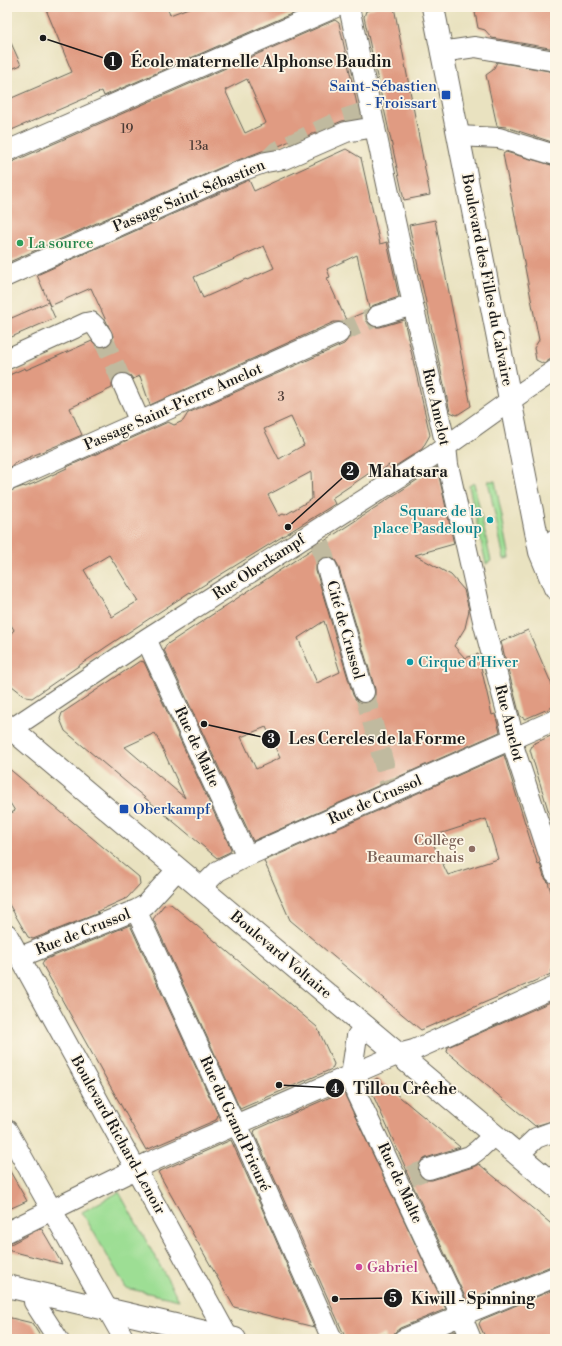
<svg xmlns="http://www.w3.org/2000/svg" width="562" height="1346" font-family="'Libre Bodoni',serif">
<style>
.green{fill:#9dde94;stroke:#5c7d58}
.building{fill:#e09b82;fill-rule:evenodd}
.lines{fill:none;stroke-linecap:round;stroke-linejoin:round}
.minor-tunnel{stroke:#c0ba9f;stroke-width:20;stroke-dasharray:20 10;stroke-linecap:butt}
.minor-casing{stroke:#646155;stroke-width:22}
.major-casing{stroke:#646155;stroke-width:24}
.minor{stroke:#fff;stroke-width:20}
.major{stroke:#fff;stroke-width:22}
.transit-dot{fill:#1a4fb4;stroke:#fcf5e5;stroke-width:1.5}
.leisure-dot{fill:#2e9e5b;stroke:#fcf5e5;stroke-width:1.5}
.culture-dot{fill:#0f9aa8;stroke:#fcf5e5;stroke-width:1.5}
.education-dot{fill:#8d6e63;stroke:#fcf5e5;stroke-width:1.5}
.hotel-dot{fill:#d1479c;stroke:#fcf5e5;stroke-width:1.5}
.labels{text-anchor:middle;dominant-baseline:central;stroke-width:3.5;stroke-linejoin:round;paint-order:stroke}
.number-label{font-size:13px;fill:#4d3c36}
.transit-label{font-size:15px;fill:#164399;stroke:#fcf5e5;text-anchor:end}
.street-label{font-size:15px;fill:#1c1c1c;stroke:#fcf5e5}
.leisure-label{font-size:15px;fill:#27864d;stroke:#fcf5e5;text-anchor:start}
.culture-label{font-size:15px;fill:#0d838f;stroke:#fcf5e5;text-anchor:end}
.education-label{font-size:15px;fill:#785e54;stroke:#fcf5e5;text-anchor:end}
.hotel-label{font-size:15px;fill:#b23c85;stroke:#fcf5e5;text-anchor:start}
.leader{fill:none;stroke:#1c1c1c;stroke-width:1.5}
.callout-dot{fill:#1c1c1c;stroke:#fcf5e5;stroke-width:1.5}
.mark-label{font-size:12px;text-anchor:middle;font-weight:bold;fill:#fff}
.callout-label{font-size:16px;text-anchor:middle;font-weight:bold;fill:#1c1c1c;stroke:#fcf5e5;stroke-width:3.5;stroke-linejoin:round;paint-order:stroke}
</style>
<rect width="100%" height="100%" fill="#fcf5e5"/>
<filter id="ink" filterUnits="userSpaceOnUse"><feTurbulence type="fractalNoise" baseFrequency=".025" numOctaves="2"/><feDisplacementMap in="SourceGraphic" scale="8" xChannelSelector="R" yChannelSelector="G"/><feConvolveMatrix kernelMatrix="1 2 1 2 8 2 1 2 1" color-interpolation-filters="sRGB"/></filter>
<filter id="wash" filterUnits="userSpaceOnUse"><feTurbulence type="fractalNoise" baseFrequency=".012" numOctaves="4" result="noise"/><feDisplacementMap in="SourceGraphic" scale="16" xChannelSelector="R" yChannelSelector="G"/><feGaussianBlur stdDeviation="0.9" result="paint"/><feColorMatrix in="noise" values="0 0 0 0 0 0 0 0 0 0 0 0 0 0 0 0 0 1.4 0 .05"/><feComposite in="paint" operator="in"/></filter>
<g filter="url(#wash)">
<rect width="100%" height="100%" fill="#e9e2c0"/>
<path class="green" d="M488,481H495L510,558L504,559Z
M474,483L491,561L486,564L469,486Z
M119,1192L179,1300L126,1288L82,1212Z"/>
<g id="blocks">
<path class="building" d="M45,7H167L170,15L191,7H307L104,96L102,91L7,132V100L72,72Z
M376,7H394L430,195L404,200L364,17L366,11Z
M474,7H555V49L492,38L485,30L478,28Z
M335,20L339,23L360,118L342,121L302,138L301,136L270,150L262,151L233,162L7,263V162H12ZM247,79L266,123L245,133L225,90Z
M7,34L21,65L7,71Z
M497,62L555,72V143L506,127L497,126L486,75L493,70Z
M346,149L361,158L380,244L387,242L399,297L374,305L369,308L357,255L327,269L330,277L327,278L346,320L367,311L366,314V320L369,325L374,327H380L404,320L430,435L422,449L391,469L389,465L376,474L374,470L332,498L335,504L191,593L190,592L106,647L32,698L26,697L7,682V638L14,630L7,618V492L24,486L25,487L37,482L67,468V467L168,422L174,425L183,421L188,413L344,344L348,339L350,334L349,328L345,324L340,322H334L150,405L140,376L133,379L130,375L125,373H119L114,378L112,383V388L70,408L82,435L13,464V466L7,468V376L25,368L26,370L92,341L97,346L102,347L108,346L112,341L113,336L91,288L50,306L37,275L242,183L249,180L254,191ZM264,246L274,268L247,280L246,279L203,298L194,277ZM291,417L304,445L279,459L264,429ZM311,472L312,499L285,515L283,514L279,516L268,495ZM109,555L138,601L112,617L84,570Z
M506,152L555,166V359L549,360L544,364L536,360L534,348L539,340L503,154Z
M435,220L471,406L457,415L450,412L409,225Z
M48,302L55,318L7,339V320Z
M437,467L454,544L415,555L451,575L464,590L469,610L465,628L454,646L465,658L478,654L492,715L495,714L500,732L253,841L164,650L166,645ZM323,557H330L335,560L338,565L375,689V695L373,700L368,703H361L356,700L353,695L316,571V565L318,560ZM324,621L340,672L317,683L298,638ZM266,727L280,758L256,769L241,737Z
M528,630L555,692V706L525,719L520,716L501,642Z
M140,661L144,662L231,849L230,852L217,858L65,731L60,719L62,713ZM155,733L163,750L185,798L125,747Z
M555,734V822L552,823L530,750L533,744Z
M504,755L538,865L540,864L544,877L548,882L555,905V944L551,974L421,1030L290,920L264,861ZM486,819L498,859L448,875L430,837Z
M7,767L139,877L140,884L127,898L96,912L99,913L33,939L28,937L7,901V815L15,811L7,798Z
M171,904L317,1027L334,1064L332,1069L240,1109L153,919L164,905Z
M130,925L218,1115L216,1120L146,1150L42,964L44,960Z
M555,1000V1044L551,1045L555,1056V1120L535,1126L447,1052L448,1047Z
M377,1078L460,1147L426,1158L421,1161L418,1167V1173L421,1177L426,1180H432L473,1167L479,1164L555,1227V1266H551L467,1301L406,1171H407L368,1084Z
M342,1092L344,1093L446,1309L400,1328L395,1332L393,1339H386L385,1334L374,1339H346L254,1133L255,1130Z
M231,1140L260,1204L314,1327L234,1307L158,1172Z
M7,1166L27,1201L7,1210Z
M41,1228L47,1238L62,1264L7,1250V1246Z
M555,1289V1339H486L479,1324L481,1320Z
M7,1317L32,1323L42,1339H7Z
M455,1331L459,1339H434Z"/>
</g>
</g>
<g filter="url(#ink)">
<use href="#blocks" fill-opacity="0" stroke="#646155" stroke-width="1"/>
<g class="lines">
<path class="minor-tunnel" d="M266,162L277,151L343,119L371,110
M339,333L377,316
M102,336L123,384
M320,542L327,568
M364,692L389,782
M410,1176L429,1169"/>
<g class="minor-casing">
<path id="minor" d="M349,7L413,305L446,446L448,465L484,625L514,739V748L555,873
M441,52L475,47L555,61
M458,136L499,138L555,155
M7,151L336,7
M7,276L238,172L266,162L284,159L346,132L375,127
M377,316L413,305
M7,359L86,323L91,322L96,327L102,336
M123,384L140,422
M7,481L339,333
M540,552L555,539
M327,568L364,692
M146,639L247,856
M7,732L146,639L434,455L511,400L555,370
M201,888L218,871L247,856L555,720
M136,910L229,1112L243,1137L332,1339
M7,934L229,1339
M20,957L136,910L145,905L178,869
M366,1026L357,1036L351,1076L356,1093L461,1315L471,1339
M7,1130L124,1339
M518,1155L536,1138L555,1131
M429,1169L470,1156L478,1150L494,1135
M7,1232L150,1162L399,1054L414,1050L555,987
M36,1293L34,1302L58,1339
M404,1339L555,1277"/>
</g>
<g class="major-casing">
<path id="major" d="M433,7L540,552L555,588
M7,725L555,1186
M7,1286L235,1339"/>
</g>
<use href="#minor" class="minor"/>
<use href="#major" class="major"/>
</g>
</g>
<g class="transit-dot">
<rect x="441" y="90" width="10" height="10" rx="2"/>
<rect x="119" y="804" width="10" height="10" rx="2"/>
</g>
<circle class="leisure-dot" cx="20" cy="243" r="4"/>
<g class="culture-dot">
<circle cx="490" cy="520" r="4"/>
<circle cx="410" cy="662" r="4"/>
</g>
<circle class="education-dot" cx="472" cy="849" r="4"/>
<circle class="hotel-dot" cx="359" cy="1267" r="4"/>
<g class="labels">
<g class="number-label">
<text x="127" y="129">19</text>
<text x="199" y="146">13a</text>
<text x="281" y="397">3</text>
</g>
<g class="transit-label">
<text x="437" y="86">Saint-Sébastien<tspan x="437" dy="17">- Froissart</tspan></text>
<text x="133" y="809" text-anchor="start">Oberkampf</text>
</g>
<g class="street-label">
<text transform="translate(189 196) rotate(-23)">Passage Saint-Sébastien</text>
<text transform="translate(487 280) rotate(79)">Boulevard des Filles du Calvaire</text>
<text transform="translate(173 407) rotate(-24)">Passage Saint-Pierre Amelot</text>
<text transform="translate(436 407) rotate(77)">Rue Amelot</text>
<text transform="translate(259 567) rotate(-33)">Rue Oberkampf</text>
<text transform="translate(345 630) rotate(74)">Cité de Crussol</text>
<text transform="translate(509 723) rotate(76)">Rue Amelot</text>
<text transform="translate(197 747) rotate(65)">Rue de Malte</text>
<text transform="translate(375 800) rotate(-24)">Rue de Crussol</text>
<text transform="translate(83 932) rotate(-22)">Rue de Crussol</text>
<text transform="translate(281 955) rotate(40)">Boulevard Voltaire</text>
<text transform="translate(235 1124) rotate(65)">Rue du Grand Prieuré</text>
<text transform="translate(118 1135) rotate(61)">Boulevard Richard-Lenoir</text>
<text transform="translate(400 1183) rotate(65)">Rue de Malte</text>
</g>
<g class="leisure-label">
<text x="28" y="243">La source</text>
</g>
<g class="culture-label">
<text x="482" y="511">Square de la<tspan x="482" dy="17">place Pasdeloup</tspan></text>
<text x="418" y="662" text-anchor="start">Cirque d'Hiver</text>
</g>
<g class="education-label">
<text x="464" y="840">Collège<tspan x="464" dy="17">Beaumarchais</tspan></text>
</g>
<g class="hotel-label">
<text x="367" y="1267">Gabriel</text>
</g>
</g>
<path class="leader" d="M43 38L113 61M288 527L350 471M204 724L271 739M279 1085L335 1088M335 1299L393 1298"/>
<g class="callout-dot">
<circle cx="43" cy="38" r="4"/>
<circle cx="288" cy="527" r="4"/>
<circle cx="204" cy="724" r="4"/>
<circle cx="279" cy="1085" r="4"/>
<circle cx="335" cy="1299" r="4"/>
<circle cx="113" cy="61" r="10"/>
<circle cx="350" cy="471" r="10"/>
<circle cx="271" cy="739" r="10"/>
<circle cx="335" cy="1088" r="10"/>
<circle cx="393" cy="1298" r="10"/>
</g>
<g class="mark-label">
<text x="113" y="66">1</text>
<text x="350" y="475">2</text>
<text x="271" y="743">3</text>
<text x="335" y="1093">4</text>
<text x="393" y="1302">5</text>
</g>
<g class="callout-label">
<text x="261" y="67">École maternelle Alphonse Baudin</text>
<text x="408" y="477">Mahatsara</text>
<text x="377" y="744">Les Cercles de la Forme</text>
<text x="405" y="1094">Tillou Crêche</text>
<text x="473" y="1304">Kiwill - Spinning</text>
</g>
<rect width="562" height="1346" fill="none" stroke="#fcf5e5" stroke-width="24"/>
</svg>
